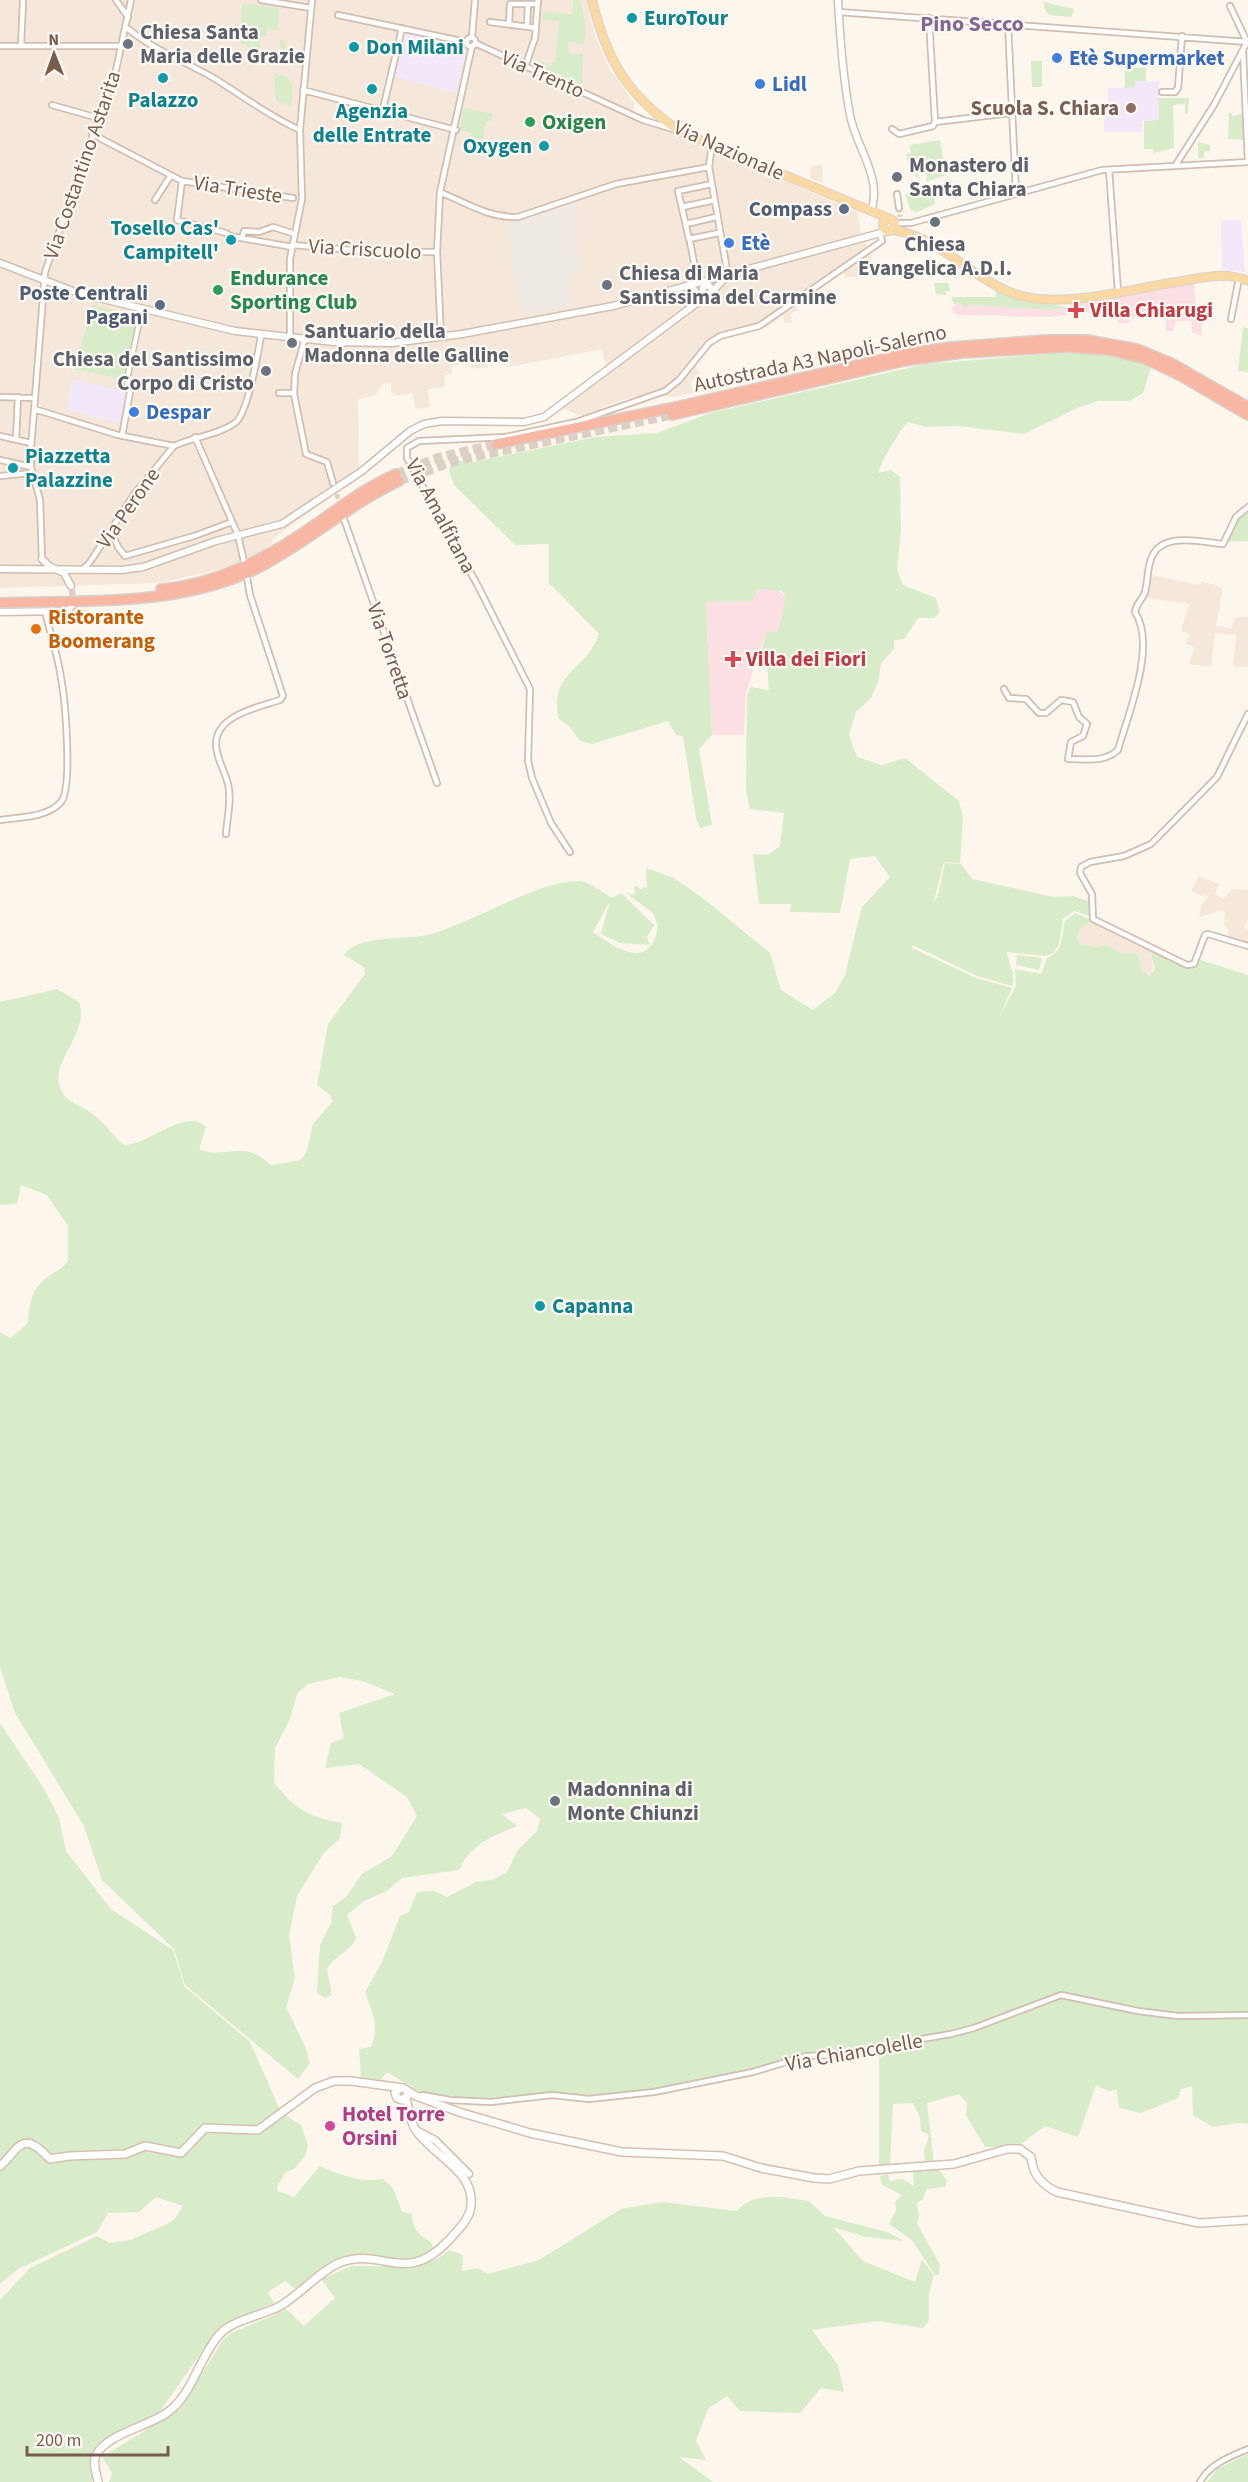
<svg xmlns="http://www.w3.org/2000/svg" width="1248" height="2482" font-family="'Source Sans 3',sans-serif">
<style>
.residential{fill:#f5e8da}
.industrial{fill:#efe9e4}
.education{fill:#f3e8fa}
.medical{fill:#fbdfe3}
.green{fill:#d8ecc9}
.lines{fill:none;stroke-linecap:round;stroke-linejoin:round}
.minor-tunnel{stroke:#dcd0c4;stroke-width:4.5;stroke-dasharray:4.5 2;stroke-linecap:butt}
.tertiary-tunnel{stroke:#dcd0c4;stroke-width:6;stroke-dasharray:6 3;stroke-linecap:butt}
.motorway-tunnel{stroke:#dcd0c4;stroke-width:9;stroke-dasharray:9 4.5;stroke-linecap:butt}
.pedestrian-casing{stroke:#d1beb0;stroke-width:7}
.minor-casing{stroke:#d1beb0;stroke-width:8}
.tertiary-casing{stroke:#d1beb0;stroke-width:9}
.secondary-casing{stroke:#d6c0b0;stroke-width:10}
.primary-casing{stroke:#dad1cd;stroke-width:10}
.motorway-casing{stroke:#dad1cd;stroke-width:12}
.pedestrian{stroke:#fff;stroke-width:4}
.minor{stroke:#fff;stroke-width:4.5}
.tertiary{stroke:#fff;stroke-width:6}
.secondary{stroke:#fff;stroke-width:7}
.primary{stroke:#fbd9a5;stroke-width:8}
.motorway{stroke:#f7b7a3;stroke-width:9}
.culture-dot{fill:#0f9aa8;stroke:#fffaf3;stroke-width:2}
.worship-dot{fill:#6b7280;stroke:#fffaf3;stroke-width:2}
.shop-dot{fill:#3f7fe0;stroke:#fffaf3;stroke-width:2}
.education-dot{fill:#8d6e63;stroke:#fffaf3;stroke-width:2}
.leisure-dot{fill:#2e9e5b;stroke:#fffaf3;stroke-width:2}
.service-dot{fill:#5c6f8a;stroke:#fffaf3;stroke-width:2}
.health-dot{fill:#e0444e;stroke:#fffaf3;stroke-width:2}
.food-dot{fill:#e8710a;stroke:#fffaf3;stroke-width:2}
.hotel-dot{fill:#d1479c;stroke:#fffaf3;stroke-width:2}
.labels{text-anchor:middle;dominant-baseline:central;stroke-width:4.5;stroke-linejoin:round;paint-order:stroke}
.culture-label{font-size:21px;font-weight:bold;fill:#0d838f;stroke:#fffaf3;text-anchor:start}
.worship-label{font-size:21px;font-weight:bold;fill:#5b616d;stroke:#fffaf3;text-anchor:start}
.shop-label{font-size:21px;font-weight:bold;fill:#366cbe;stroke:#fffaf3;text-anchor:start}
.street-label{font-size:21px;fill:#7a5c4d;stroke:#fffaf3}
.education-label{font-size:21px;font-weight:bold;fill:#785e54;stroke:#fffaf3;text-anchor:end}
.leisure-label{font-size:21px;font-weight:bold;fill:#27864d;stroke:#fffaf3;text-anchor:start}
.service-label{font-size:21px;font-weight:bold;fill:#4e5e75;stroke:#fffaf3;text-anchor:end}
.health-label{font-size:21px;font-weight:bold;fill:#be3a42;stroke:#fffaf3;text-anchor:start}
.food-label{font-size:21px;font-weight:bold;fill:#c56008;stroke:#fffaf3;text-anchor:start}
.hotel-label{font-size:21px;font-weight:bold;fill:#b23c85;stroke:#fffaf3;text-anchor:start}
.neighbourhood-label{font-size:22px;font-weight:bold;fill:#846695;stroke:#fffaf3}
</style>
<rect width="100%" height="100%" fill="#fdf6ec"/>
<path class="residential" d="M0,0H587L595,36L611,71L635,104L631,115L858,212L860,230L872,259L866,261L871,275L858,279L857,276L845,278L843,272L796,307L798,310L791,314L792,323H785L783,315L766,328L716,341L695,365L701,376L690,382L694,393L673,397L645,394L619,401L581,416L554,405L606,367L602,349L509,367L507,355L489,361L488,367L471,369L470,362L452,366V374L444,375L445,387L428,389L430,407L415,409L413,393L397,396L391,391V383L383,384L376,395L358,399L359,476L275,537L266,552L236,566L158,583L0,588Z
M822,165L823,183L811,179L810,166Z
M1151,575L1200,585L1202,581L1223,588L1216,626L1232,628L1235,617H1248V667L1233,666L1236,635L1215,633L1211,667L1189,664L1194,647L1186,644L1190,634L1181,631L1189,604L1147,598Z
M1198,876L1219,884L1215,894L1223,899L1233,889L1248,890V920L1244,928L1248,930V944L1227,938L1229,930L1224,926L1225,910L1199,917L1201,905L1208,898L1204,893L1202,896L1192,891Z
M1092,920L1150,949L1154,974L1150,976L1142,970L1138,954L1121,953L1107,945L1095,947L1079,943L1077,938L1080,929Z"/>
<path class="industrial" d="M578,201L579,273L568,275L572,306L523,313L511,268L508,222H516Z"/>
<path class="education" d="M406,33L463,45L466,51L457,93L395,77Z
M1134,81H1159V120L1142,121V132H1104V103L1108,102V88L1134,87Z
M1221,220H1241L1245,272L1222,270Z
M72,379L127,392L119,423L67,410Z"/>
<path class="medical" d="M1194,284L1196,307H1199V315H1203L1201,336L1192,332L1191,321H1176L1173,331H1166V314L1129,318V323H1118L1117,312L1110,316L1100,311L1049,317L958,315L954,313L952,308L958,303L969,307L971,305L1052,310L1070,307L1069,304Z
M758,589H777L786,597L778,631L766,632L746,692L744,735H712L706,602L753,601Z"/>
<path class="green" d="M573,0H580L586,26L584,44L568,42L569,54H583L582,84L533,64H540L541,61L551,66L552,62H555L559,21L542,20L543,12L572,14Z
M1044,2L1074,9L1072,17L1049,15L1044,8Z
M242,3L279,8L278,30L267,29L266,36H261L259,58L246,56L247,45L240,43Z
M280,39L285,40L286,49H293L292,58L276,57L279,51H283L280,47Z
M1031,61H1042V87H1032Z
M1125,67L1146,68V81H1135V87L1125,88Z
M274,73L288,78L293,86L291,106L276,101Z
M1159,98H1189L1188,113L1185,114V104L1173,105L1174,148L1153,153V149H1144V121L1159,120Z
M464,108L493,114L491,121H486L481,150L468,147L472,133L459,130Z
M1229,113H1232V117L1243,113L1245,140L1228,139Z
M940,140L946,175L926,182L927,174L923,171L918,172L919,178H916L914,171H910L906,154L911,153L910,145Z
M1198,142L1210,145V151L1204,152V158H1198Z
M932,188L935,204L915,213L914,210L911,211L905,194Z
M934,283H948L950,291H945L946,295L936,294Z
M995,290L1024,302L1070,307L1052,310L971,305L966,308L960,303L954,304L951,297H996Z
M93,305L136,316L137,328L126,380L74,369Z
M1243,327L1248,328V372L1238,371Z
M1075,352L1115,355L1151,367L1143,393L1129,401H1098L1077,408L1024,434L958,426L926,427L908,422C901,428 879,464 879,473L891,470L900,477L901,532L897,569L903,585L936,598L940,612L934,618H918L904,639L894,640V649L881,663L878,682L871,698L856,712L849,735L857,757L882,765L905,758L959,801L963,817L960,863L944,862L933,904L938,895L945,863L961,864L972,879L1054,897L1073,896L1088,901L1093,906L1092,917L1074,911L1063,919L1059,944L1054,953L1045,956L1007,952C1009,965 1016,974 1012,986L977,976L913,945L912,948L976,978L1012,988L999,1017L1016,986L1015,969L1041,974L1047,958C1064,952 1061,936 1065,921L1075,913L1092,920L1080,929L1077,938L1079,943L1095,947L1107,945L1121,953L1138,954L1142,970L1150,976L1155,970L1150,949L1186,968L1197,967L1200,960L1248,975V2124L1237,2123L1213,2127L1193,2115L1192,2086L1181,2089L1178,2098L1141,2113L1119,2108L1117,2090L1108,2091L1096,2085L1078,2137L1045,2126L1017,2147H985L966,2115L967,2103L959,2094L927,2103L934,2163L925,2164L924,2152L929,2135L921,2131L920,2117L913,2103L893,2104L890,2166L879,2167V2047L853,2052L806,2054L752,2070L654,2090L589,2097L561,2094L491,2100L450,2099L422,2093L387,2072L380,2081L361,2077L359,2049L371,2047C380,2026 372,2012 365,1992L382,1962L400,1916L409,1912L417,1892L435,1891L447,1897L476,1882L492,1880L507,1872L518,1850L537,1831L540,1819L526,1808L502,1814L517,1826C490,1838 473,1842 459,1870L402,1878L387,1891L364,1901L347,1915L356,1938C350,1952 335,1955 327,1969L332,1995L326,1998L317,1993L320,1945L331,1923L333,1906L346,1897L362,1874L392,1856L417,1816L407,1797L359,1764L325,1768L331,1743L344,1738L339,1713L395,1694L362,1681L339,1677L308,1684L297,1694L290,1719L275,1748L274,1783C297,1810 306,1816 342,1823L340,1838L323,1854L297,1896L289,1935L295,1978L286,2007L305,2046L310,2063L298,2079L185,1985L174,1949L102,1880L84,1826L15,1713L0,1667V1332L10,1338L27,1324C30,1307 30,1290 45,1279C54,1272 61,1270 68,1261V1226L47,1195L21,1185L17,1204L0,1205V1002L57,989L79,1002C91,1036 42,1066 64,1095C69,1103 80,1105 87,1110C102,1119 111,1134 124,1145C147,1146 186,1106 206,1127L199,1149C224,1161 242,1137 271,1165L301,1160L307,1151L313,1124L333,1101L329,1094L317,1085L328,1024L365,974L364,967L344,955C356,935 404,940 427,935C472,924 535,881 579,881C589,881 603,893 612,898L621,893L654,925L647,937L650,945L620,943L601,934L610,901L593,932C617,949 650,972 658,926L653,913L625,892L634,895L635,885L640,889L647,887L646,868L674,878L704,899L770,953L781,990L813,1010L835,993L845,975L862,907L890,877L875,856L850,859L840,913L790,912L791,904H759L753,854L767,855L780,846L784,813L750,809L746,791L747,696L750,687L769,690L767,666L759,662L766,632L778,631L786,597L782,591L758,589L753,601L706,602L712,735L699,749L712,825L700,828L696,818L683,736L676,735L668,721L592,744L580,741L570,727L558,718C551,669 584,674 599,634L549,583V544L515,545L454,485L449,471L452,460L474,462L595,437L657,433L710,413L926,364Z
M1248,509V541L1226,542L1237,518Z
M1017,955L1042,958L1039,970L1016,965Z
M0,1723L43,1787L59,1818L66,1851L111,1909L173,1950L184,1986L250,2042L281,2112L301,2125L308,2145L305,2156L294,2169L285,2173L277,2187L278,2191L294,2197L320,2166C342,2175 359,2183 383,2179L393,2188L402,2212L412,2214C412,2228 418,2235 431,2242L434,2250C403,2271 368,2247 337,2259C322,2266 309,2279 296,2290L285,2281L268,2292L274,2303L217,2330L161,2410L106,2440L93,2453L92,2482H0V2300L30,2268L97,2236L110,2243L130,2240L165,2225L175,2219L183,2206L156,2197L139,2212L108,2213L97,2232L18,2269L0,2284Z
M917,2168L924,2172L931,2168L940,2170L947,2181L945,2187L927,2189L922,2200L917,2203L919,2216L917,2223L940,2265L939,2275H935L912,2240L889,2224L896,2210L895,2202L902,2195L882,2185L880,2176L888,2174L890,2181L902,2179L914,2186L913,2171Z
M783,2197L809,2201L825,2216L887,2232L903,2241L866,2237L833,2227L863,2261L915,2282L922,2260L934,2275L929,2294V2321L923,2328L878,2321L812,2330L838,2365L844,2392L821,2388L800,2413L740,2411L727,2396L708,2409L696,2441L706,2460L679,2457L713,2482H109L112,2473L102,2457L180,2409L223,2340L231,2333L274,2315L284,2307L304,2326L335,2298L321,2279L352,2266H420L439,2258L449,2250L463,2255L462,2271L478,2268L488,2274L539,2260L621,2209L662,2202L737,2211C750,2196 763,2197 783,2197Z
M1248,2454V2482H1207L1217,2469Z"/>
<g class="lines">
<path class="minor-tunnel" d="M899,208L900,217
M335,488L340,506"/>
<path class="tertiary-tunnel" d="M72,590L73,603"/>
<path class="motorway-tunnel" d="M396,474L437,458L496,444
M399,481L455,461L672,415"/>
<g class="pedestrian-casing">
<path id="pedestrian" d="M128,375L142,309"/>
</g>
<g class="minor-casing">
<path id="minor" d="M116,0L128,17
M261,0L311,8
M1230,6L1247,42
M839,12L1248,42
M338,15L466,42
M929,18L935,122L1011,113
M490,22L536,28
M509,23L510,4H538
M1008,24L1016,193
M527,26L528,5
M127,28C152,49 184,61 212,77C242,95 268,116 300,130
M472,37L475,0
M466.5 42a4.5 4.5 0 1 1 9 0a4.5 4.5 0 1 1-9 0Z
M475,43L643,120L676,130
M0,46H123
M21,46L23,0
M1243,52L1248,162
M525,67L535,38L538,0
M303,90L456,130
M1162,92H1175L1178,88L1182,36
M52,105L98,118
M383,109L402,28
M892,129L899,134L933,126L935,122
M92,134L182,181L293,198
M712,144L709,167L728,276
M1175,166L1214,105L1247,42
M1109,170L1118,291
M182,181L177,220L226,233L230,236L292,247
M712,184L678,191L689,239L719,233
M440,192C466,203 489,218 518,217L616,184L709,167
M897,194L899,208
M155,200L171,175
M682,207L715,200
M900,223H911L1102,170L1248,162
M686,224L716,217
M242,238L244,231L259,232L273,227L295,234
M690,242L698,283
M292,245L376,252H437
M1231,319L1239,278
M290,336V259L302,199L300,130L312,0
M441,337L437,252L440,192L472,46
M305,338L295,374L294,394L306,454L327,462L333,483
M279,393H294
M0,397L35,398
M34,409L118,435L174,446
M0,436L31,443
M122,436L130,392L127,382
M195,437L238,535L244,562
M16,440L18,397
M174,446C193,437 218,435 235,423C248,414 258,353 261,336
M0,460L31,467
M0,476L32,473
M344,519L437,783
M111,530L118,547L125,556L194,536L232,522
M42,559L40,500L31,467V448L45,272L116,70L131,0
M82,570L90,562L135,493L174,446
M1004,689L1009,698L1026,699L1039,713H1046L1061,700L1073,702L1079,717L1087,724L1083,736L1071,742L1068,759C1086,759 1104,763 1118,750C1128,714 1157,646 1135,612C1137,601 1143,600 1145,592C1148,581 1147,570 1151,559C1161,531 1200,542 1223,544L1236,517L1248,507
M1248,714L1217,777L1151,844L1124,856L1090,862L1081,867L1080,873L1092,894L1093,919L1187,965L1194,964L1205,935L1208,934L1248,946
M0,820C19,817 47,818 61,802C73,788 65,699 61,678C58,656 50,633 45,611
M226,834C227,818 232,799 228,784C225,771 216,758 216,744C216,715 259,707 280,700L283,696L250,595L247,577
M570,852L551,823L532,778L528,761L530,689L478,586L407,458V448L419,441L506,437L576,422L665,391L679,380L709,343L720,336L759,326L882,241L880,233
M419,2097L422,2095L450,2100L491,2102L552,2095L589,2099L654,2092L753,2072L806,2056L863,2054L898,2043L951,2034L974,2028L1061,1995L1138,2011L1178,2016L1248,2015
M1200,2482C1210,2464 1229,2457 1248,2449"/>
</g>
<g class="tertiary-casing">
<path id="tertiary" d="M838,0C840,38 843,78 850,115C856,148 883,177 871,211
M0,263L78,293L235,331L334,342L392,343L462,334L613,306L888,231
M702.5 290a4.5 4.5 0 1 1 9 0a4.5 4.5 0 1 1-9 0Z
M691,286L698,295
M712,292L727,276
M42,559L49,566L64,573L71,586
M0,569L122,570L143,567L216,541L282,524L362,471L410,431L424,424L442,421L524,422L544,417L709,294
M0,612L68,611L73,604
M416,2130L435,2140L469,2174"/>
</g>
<g class="secondary-casing">
<path id="secondary" d="M399,2089L395,2093L397,2098L402,2100L407,2096
M0,2166C11,2159 19,2135 35,2146C41,2149 45,2155 50,2159L69,2156L125,2154L145,2146L181,2153L205,2128L258,2130L315,2088L334,2081H351L403,2088L416,2096L459,2112L530,2133L622,2152L723,2156L761,2168L814,2178L829,2179L859,2171L954,2164L1007,2149H1020L1031,2157C1033,2175 1041,2184 1057,2192L1199,2223L1248,2220
M98,2482C97,2474 92,2464 96,2455C108,2432 154,2426 173,2408C194,2388 200,2357 219,2335C233,2319 262,2316 280,2306C301,2294 317,2273 339,2263C383,2246 405,2287 449,2240C456,2232 467,2222 470,2211C479,2173 436,2158 417,2132C410,2123 409,2110 406,2098"/>
</g>
<g class="primary-casing">
<path id="primary" d="M592,0C607,62 628,96 681,132L888,218
M883 225a6 6 0 1 1 12 0a6 6 0 1 1-12 0Z
M892,230C944,236 979,290 1031,298C1074,305 1132,289 1176,282C1200,278 1224,271 1248,281"/>
</g>
<g class="motorway-casing">
<path id="motorway" d="M672,415L904,361L962,353L1067,347L1109,350L1146,359L1181,376L1248,415
M496,444L671,408L905,354L951,347L1045,340H1087L1137,349L1171,363L1248,407
M161,589C218,584 267,558 313,526C340,507 366,487 396,474
M0,603C85,600 177,607 256,569C306,544 348,505 399,481"/>
</g>
<use href="#pedestrian" class="pedestrian"/>
<use href="#minor" class="minor"/>
<use href="#tertiary" class="tertiary"/>
<use href="#secondary" class="secondary"/>
<use href="#primary" class="primary"/>
<use href="#motorway" class="motorway"/>
</g>
<g class="culture-dot">
<circle cx="632" cy="18" r="6"/>
<circle cx="354" cy="47" r="6"/>
<circle cx="163" cy="78" r="6"/>
<circle cx="372" cy="89" r="6"/>
<circle cx="544" cy="146" r="6"/>
<circle cx="231" cy="240" r="6"/>
<circle cx="13" cy="468" r="6"/>
<circle cx="540" cy="1306" r="6"/>
</g>
<g class="worship-dot">
<circle cx="128" cy="44" r="6"/>
<circle cx="897" cy="177" r="6"/>
<circle cx="935" cy="222" r="6"/>
<circle cx="607" cy="285" r="6"/>
<circle cx="292" cy="343" r="6"/>
<circle cx="266" cy="371" r="6"/>
<circle cx="555" cy="1801" r="6"/>
</g>
<g class="shop-dot">
<circle cx="1057" cy="58" r="6"/>
<circle cx="760" cy="84" r="6"/>
<circle cx="729" cy="243" r="6"/>
<circle cx="134" cy="412" r="6"/>
</g>
<circle class="education-dot" cx="1131" cy="108" r="6"/>
<g class="leisure-dot">
<circle cx="530" cy="122" r="6"/>
<circle cx="218" cy="290" r="6"/>
</g>
<g class="service-dot">
<circle cx="844" cy="209" r="6"/>
<circle cx="160" cy="305" r="6"/>
</g>
<g class="health-dot">
<path d="M1073 301h6v6h6v6h-6v6h-6v-6h-6v-6h6z"/>
<path d="M730 650h6v6h6v6h-6v6h-6v-6h-6v-6h6z"/>
</g>
<circle class="food-dot" cx="36" cy="629" r="6"/>
<circle class="hotel-dot" cx="330" cy="2126" r="6"/>
<g class="labels">
<g class="culture-label">
<text x="644" y="18">EuroTour</text>
<text x="366" y="47">Don Milani</text>
<text x="163" y="100" text-anchor="middle">Palazzo</text>
<text x="372" y="111" text-anchor="middle">Agenzia<tspan x="372" dy="24">delle Entrate</tspan></text>
<text x="532" y="146" text-anchor="end">Oxygen</text>
<text x="219" y="228" text-anchor="end">Tosello Cas'<tspan x="219" dy="24">Campitell'</tspan></text>
<text x="25" y="456">Piazzetta<tspan x="25" dy="24">Palazzine</tspan></text>
<text x="552" y="1306">Capanna</text>
</g>
<g class="worship-label">
<text x="140" y="32">Chiesa Santa<tspan x="140" dy="24">Maria delle Grazie</tspan></text>
<text x="909" y="165">Monastero di<tspan x="909" dy="24">Santa Chiara</tspan></text>
<text x="935" y="244" text-anchor="middle">Chiesa<tspan x="935" dy="24">Evangelica A.D.I.</tspan></text>
<text x="619" y="273">Chiesa di Maria<tspan x="619" dy="24">Santissima del Carmine</tspan></text>
<text x="304" y="331">Santuario della<tspan x="304" dy="24">Madonna delle Galline</tspan></text>
<text x="254" y="359" text-anchor="end">Chiesa del Santissimo<tspan x="254" dy="24">Corpo di Cristo</tspan></text>
<text x="567" y="1789">Madonnina di<tspan x="567" dy="24">Monte Chiunzi</tspan></text>
</g>
<g class="shop-label">
<text x="1069" y="58">Etè Supermarket</text>
<text x="772" y="84">Lidl</text>
<text x="741" y="243">Etè</text>
<text x="146" y="412">Despar</text>
</g>
<g class="street-label">
<text transform="translate(543 74) rotate(24)">Via Trento</text>
<text transform="translate(729 150) rotate(24)">Via Nazionale</text>
<text transform="translate(82 165) rotate(-71)">Via Costantino Astarita</text>
<text transform="translate(238 189) rotate(9)">Via Trieste</text>
<text transform="translate(365 249) rotate(3)">Via Criscuolo</text>
<text transform="translate(820 358) rotate(-12)">Autostrada A3 Napoli-Salerno</text>
<text transform="translate(128 508) rotate(-55)">Via Perone</text>
<text transform="translate(441 516) rotate(62)">Via Amalfitana</text>
<text transform="translate(390 651) rotate(71)">Via Torretta</text>
<text transform="translate(854 2052) rotate(-10)">Via Chiancolelle</text>
</g>
<g class="education-label">
<text x="1119" y="108">Scuola S. Chiara</text>
</g>
<g class="leisure-label">
<text x="542" y="122">Oxigen</text>
<text x="230" y="278">Endurance<tspan x="230" dy="24">Sporting Club</tspan></text>
</g>
<g class="service-label">
<text x="832" y="209">Compass</text>
<text x="148" y="293">Poste Centrali<tspan x="148" dy="24">Pagani</tspan></text>
</g>
<g class="health-label">
<text x="1090" y="310">Villa Chiarugi</text>
<text x="746" y="659">Villa dei Fiori</text>
</g>
<g class="food-label">
<text x="48" y="617">Ristorante<tspan x="48" dy="24">Boomerang</tspan></text>
</g>
<g class="hotel-label">
<text x="342" y="2114">Hotel Torre<tspan x="342" dy="24">Orsini</tspan></text>
</g>
<g class="neighbourhood-label">
<text x="972" y="24">Pino Secco</text>
</g>
</g>
<g transform="translate(54 54) rotate(359)" stroke="#fffaf3" stroke-width="4.5" paint-order="stroke">
<path d="M0-4.5L10 22L0 15L-10 22Z" fill="#7a5c4d"/>
<text y="-9" font-size="16" font-weight="bold" text-anchor="middle" fill="#7a5c4d">N</text>
</g>
<path d="M27 2446v9h141v-9" fill="none" stroke="#7a5c4d" stroke-width="3"/>
<text x="36" y="2446" font-size="18" fill="#7a5c4d" stroke="#fffaf3" stroke-width="4.5" paint-order="stroke">200 m</text>
</svg>
